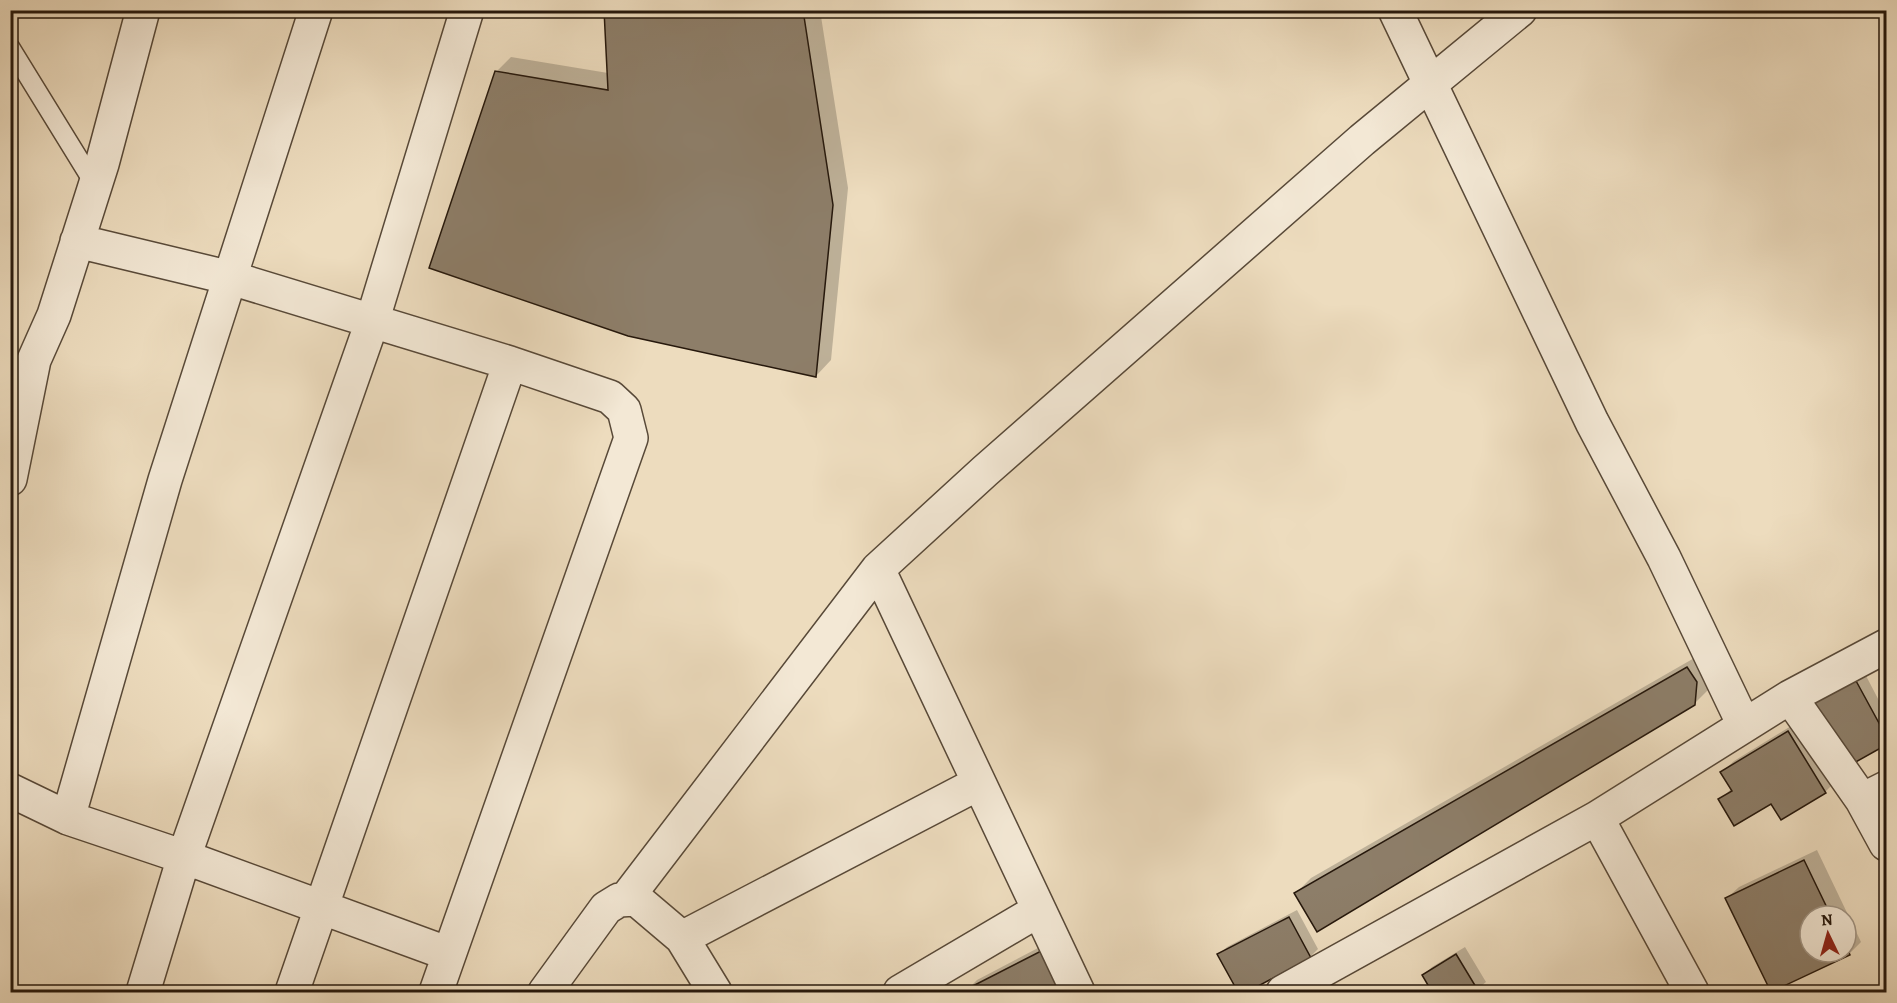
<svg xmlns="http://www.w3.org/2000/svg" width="1897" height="1003" font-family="Alegreya,serif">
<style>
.shadow{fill:#0003;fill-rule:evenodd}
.building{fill:#8d7e69;stroke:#26180c;stroke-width:1.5}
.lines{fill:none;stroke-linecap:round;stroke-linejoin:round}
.lane-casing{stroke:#584938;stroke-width:21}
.street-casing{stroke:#584938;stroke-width:36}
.lane{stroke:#f3e8d5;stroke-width:18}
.street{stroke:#f3e8d5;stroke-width:33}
</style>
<rect width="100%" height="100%" fill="#eddcbe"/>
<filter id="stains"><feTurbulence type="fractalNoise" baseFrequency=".00333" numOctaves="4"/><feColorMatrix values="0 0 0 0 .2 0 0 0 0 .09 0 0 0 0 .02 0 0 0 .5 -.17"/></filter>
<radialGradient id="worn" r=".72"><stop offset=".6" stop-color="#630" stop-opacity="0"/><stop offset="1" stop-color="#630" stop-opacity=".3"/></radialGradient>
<path class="shadow" d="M605,10H820L848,188L831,360L816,376L496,72L511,57L608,73Z
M1703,653L1710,688L1694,704L1296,893L1311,878Z
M1864,672L1886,714V743L1845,766L1820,696Z
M1801,720L1837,780L1825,792L1771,802L1720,800L1732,788L1722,772L1734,761Z
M1817,850L1861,942L1849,954L1772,991L1727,898L1739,887ZM1810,916H1846V952H1810Z
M1297,910L1318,949L1310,957L1244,992H1240L1219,955L1227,947Z
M1059,937L1096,992H965L977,980Z
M1465,947L1486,982L1474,992H1434L1424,975L1432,967Z"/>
<path class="building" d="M604,10H803L833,205L816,377L628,336L429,268L495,71L608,90Z
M1687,667L1697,682L1695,705L1317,932L1294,893Z
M1855,679L1886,736V745L1845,768L1810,704Z
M1788,731L1826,793L1781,820L1771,804L1734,826L1718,799L1732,791L1720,772Z
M1804,860L1831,916H1810V952H1846V946L1850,955L1771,992L1725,898Z
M1289,917L1311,958L1247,992H1238L1217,954Z
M1047,948L1076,992L963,991Z
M1456,954L1479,992H1432L1422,975Z"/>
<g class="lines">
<g class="lane-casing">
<path id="lane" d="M10,47L95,185"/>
</g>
<g class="street-casing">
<path id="street" d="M1395,10L1592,422L1664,558L1744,725
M77,241L231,278L510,363L610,397L624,410L631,438L436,992
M10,479L34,360L54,315L102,164L143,10
M878,569L1078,992
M1790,697L1862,800L1886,844
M10,790L68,818L184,857L449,954
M1862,800L1886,788
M68,818L165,480L316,10
M1597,818L1692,992
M626,899L878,569L985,471L1362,140L1520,10
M682,938L979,783
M143,992L184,857L372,322L467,10
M292,992L510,363
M545,992L606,908L619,900L636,899L682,938L715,992
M900,992L1039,910
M1283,992L1597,818L1790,697L1886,646"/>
</g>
<use href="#lane" class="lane"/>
<use href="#street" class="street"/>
</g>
<rect width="1897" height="1003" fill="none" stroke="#eddcbe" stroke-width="36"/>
<rect x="12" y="12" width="1873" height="979" fill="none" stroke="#26180c" stroke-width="3"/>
<rect x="18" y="18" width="1861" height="967" fill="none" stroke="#26180c" stroke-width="1.5"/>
<g transform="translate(1828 934) rotate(355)"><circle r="28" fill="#f3e8d5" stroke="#a19585" stroke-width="1.5"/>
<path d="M0-4.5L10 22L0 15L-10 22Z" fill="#8f2418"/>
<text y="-9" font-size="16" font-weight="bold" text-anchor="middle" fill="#26180c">N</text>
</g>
<rect width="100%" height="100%" filter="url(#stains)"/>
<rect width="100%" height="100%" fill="url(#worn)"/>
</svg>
